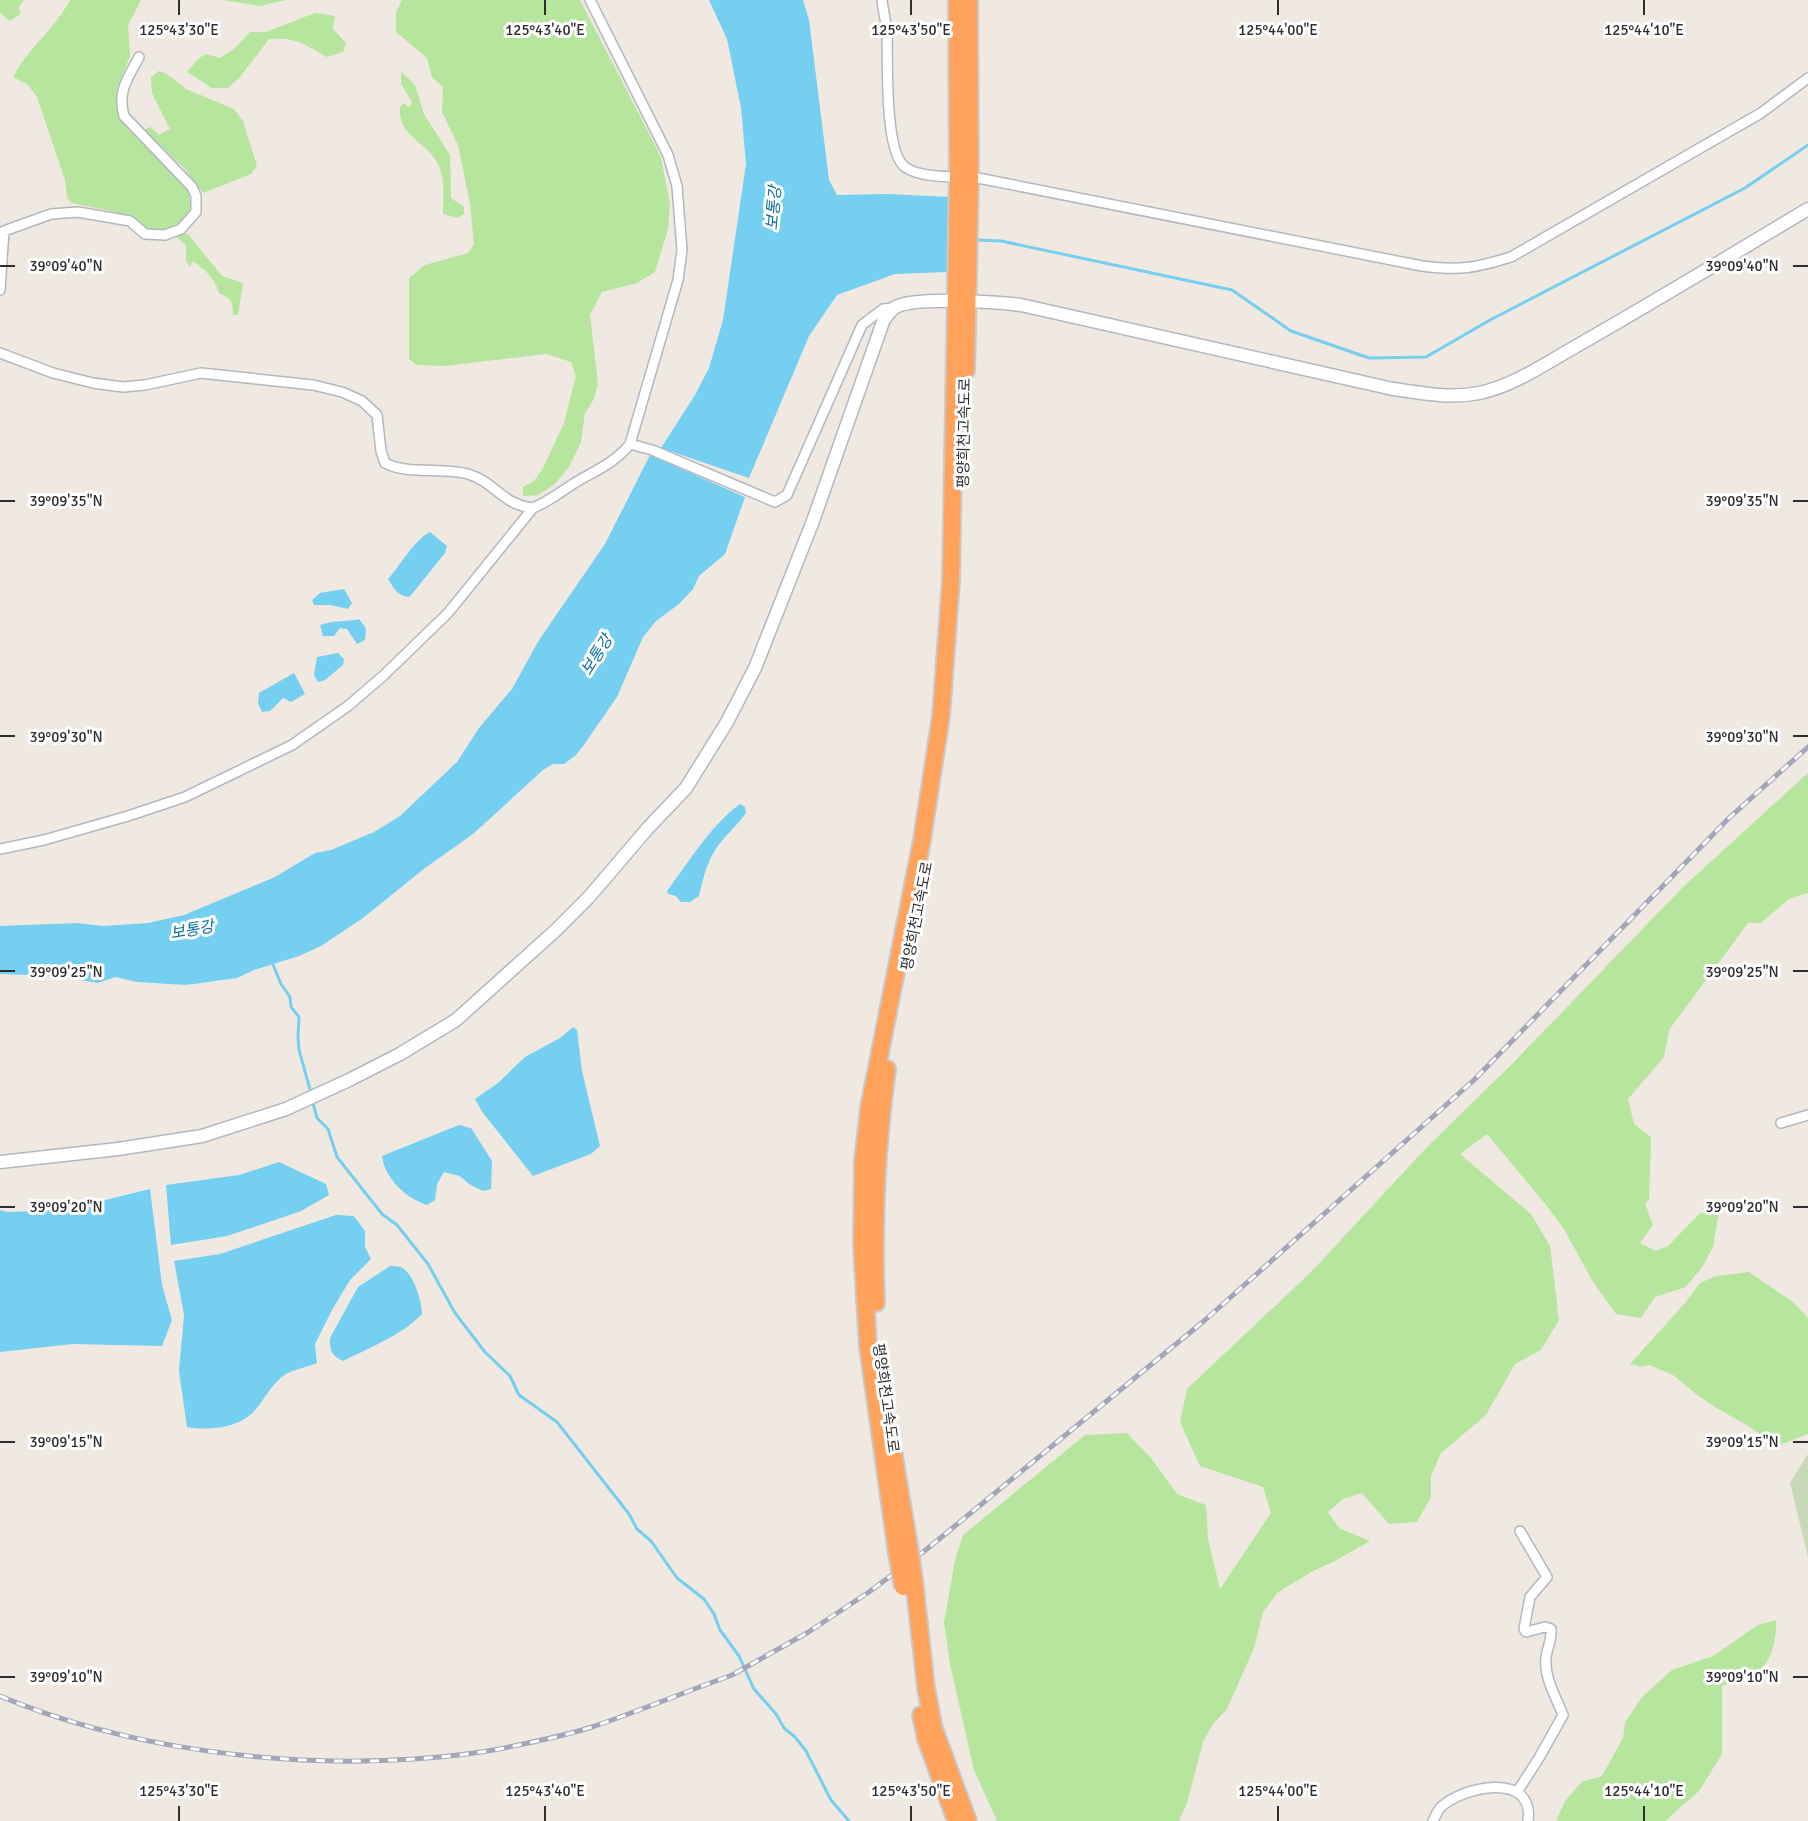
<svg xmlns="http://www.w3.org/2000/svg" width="1808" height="1821" font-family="Signika,'Noto Sans KR',sans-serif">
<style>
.green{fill:#b6e59e}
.cemetery{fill:#c8d9b8}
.water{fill:#75cff0}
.pier{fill:#efe9e1}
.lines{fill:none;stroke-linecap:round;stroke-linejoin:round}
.stream{stroke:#75cff0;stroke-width:3}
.street-casing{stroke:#b4b7c1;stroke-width:12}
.secondary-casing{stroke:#b4b7c1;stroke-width:15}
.highway-casing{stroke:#c9c9c9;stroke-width:20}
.street{stroke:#fff;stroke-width:9}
.secondary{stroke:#fff;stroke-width:12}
.highway{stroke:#ffa35c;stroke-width:16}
.rail-casing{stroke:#a3a6b8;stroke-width:5}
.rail{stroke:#fff;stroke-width:3;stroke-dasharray:9;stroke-linecap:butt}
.highway-bridge-casing{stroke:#c9c9c9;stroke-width:20;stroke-linecap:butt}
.highway-bridge{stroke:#ffa35c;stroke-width:16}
.ticks{fill:none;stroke:#2e2e2e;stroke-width:2}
.labels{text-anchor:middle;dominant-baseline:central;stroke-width:6;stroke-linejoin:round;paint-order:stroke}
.street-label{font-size:15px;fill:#2e2e2e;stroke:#fff}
.water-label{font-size:16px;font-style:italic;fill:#0d6fa3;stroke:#fff}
.ticks-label{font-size:15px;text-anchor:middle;fill:#2e2e2e;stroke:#fff;stroke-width:6;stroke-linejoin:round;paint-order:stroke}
</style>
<rect width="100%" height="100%" fill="#efe9e1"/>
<path class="green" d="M0,0H24L19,6L20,14L10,21L0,13Z
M70,0H141L128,25L130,56L116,92V99L120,117L130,130L188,189L191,207L183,221L173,229L157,232L146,228L138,220L111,211L72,203L67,198L65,180L37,97L27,84L13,77C28,48 55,29 70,0Z
M222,0H286L260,6Z
M402,0H580L661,157L670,205L668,229L655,272L637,283L602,292L590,315L598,384L594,399L585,413L581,442L569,467L555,484L538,495L523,496V487L534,481L543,468L564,423L576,376L571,362L547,354L445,366L417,365L409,359V278L425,265L468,253L474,244L470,204L458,145L442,112L443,87L432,77L427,58L396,32V12Z
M315,13L335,16L333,29L346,43L343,52L327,57C303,44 298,37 269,39L240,77L228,88H212L187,72L199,58L206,54L220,58L233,50L250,32H266Z
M159,71L167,74L186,89L234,109L243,121L257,166L251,174L203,193L185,169L144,130L151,127L159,135L170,129L152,93L151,77Z
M401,71L415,85L424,114L450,155L451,198L464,207V214L457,218L443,214C443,197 446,174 435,159C421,139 398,135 400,107L404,103L409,108L412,102L401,84Z
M181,234H188L222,276L243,283L238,315H233C233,302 231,298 219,293C215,278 205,270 193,261L190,267L186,261V245L176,237Z
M1808,773V893L1789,899L1761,923H1748L1669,1030L1664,1057L1628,1099L1634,1124L1651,1137L1649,1200L1645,1204L1653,1225L1640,1243L1656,1251L1668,1246L1700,1213L1719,1212L1713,1247L1703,1266L1686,1287L1655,1297L1641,1318L1616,1314L1593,1282L1564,1229L1546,1205L1487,1134L1460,1154L1531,1214L1550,1246L1559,1320L1541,1350L1515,1364L1486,1415L1441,1453L1431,1476V1497L1417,1522L1389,1524L1362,1493L1343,1499L1328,1512L1339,1528L1370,1541L1335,1561L1315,1570L1278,1592L1263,1612L1254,1648L1227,1709L1212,1725L1203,1742L1187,1803L1179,1821H997L974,1770L950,1664L944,1623L955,1560L963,1535L1085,1435L1127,1433L1151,1458L1177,1494L1206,1505L1208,1539L1220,1589L1271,1513L1263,1487L1200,1466L1180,1422L1187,1389L1312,1271L1427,1147L1511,1065L1683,887Z
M1749,1272L1793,1302L1808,1318V1434L1777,1446L1750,1427L1718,1409L1696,1394L1673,1375L1649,1365L1642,1367L1630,1364L1685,1303L1700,1283L1716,1276Z
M1776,1620C1777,1638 1772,1666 1753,1674C1743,1679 1732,1681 1722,1686V1754L1699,1791L1665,1821H1556L1565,1801L1582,1782L1602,1776L1623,1738L1625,1723L1642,1697L1672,1670L1713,1656L1758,1625Z"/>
<path class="cemetery" d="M1808,1454V1557L1790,1483Z"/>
<path class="water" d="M709,0H803L809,20L829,180L837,195L888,194L950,197L947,272L895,274L837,295L809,336L749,478L661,448L695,395L709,368L723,320L746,164L741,108L727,39Z
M650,455L745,497L725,554L699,576L693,589L679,604L656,621L643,637L617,697L583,746L576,755L564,764H553L543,770L473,834L425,868L363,918L321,946L299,956L254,970L237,978L186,985L137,982L115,977L98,983L56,976L0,974V926L77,923L103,926L148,923L184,915L275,877L315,853L331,850L374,832L400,816L457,762L479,728L512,689L539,640L605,544Z
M430,532L447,546L445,553L412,594L409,597C397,596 394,588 388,579C400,566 415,539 430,532Z
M344,589L352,603L348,609L330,605H314L312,600L320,593Z
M359,619L366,628L365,640L357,644L347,629L340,628L334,636H323L320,625C334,620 345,622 359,619Z
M338,653L344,659L343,665L325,680L318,682L314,675L317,657Z
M294,673L305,694L291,702L283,698L270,711L262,712L258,703L259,693Z
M740,804L745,807L746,813C737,826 724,836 715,850C706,865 703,879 699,896L690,902H681L676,896L668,894L667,891C689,862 710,826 740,804Z
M573,1027L577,1030L582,1071L600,1146L591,1154L533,1176L483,1113L475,1099L498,1083L525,1057L560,1038Z
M459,1125L471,1128L492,1161L491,1189L483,1191L469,1184L460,1176L444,1172L437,1184L435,1200L427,1205C406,1198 385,1179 382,1156Z
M279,1162L326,1184L329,1195L301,1211L227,1236L171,1245L166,1185L239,1175Z
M150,1189L162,1285L172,1320L162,1346L73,1344L0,1352V1210L8,1212L64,1210Z
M336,1215L354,1216L365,1231V1247L371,1259L350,1280L332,1310L315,1344L317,1363C307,1367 295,1369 286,1374C273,1382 265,1398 256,1409C241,1428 208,1431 187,1427L179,1371L184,1315L174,1261L220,1254Z
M390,1266C393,1266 397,1266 400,1267C413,1271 422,1301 422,1314C402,1335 369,1348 343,1361C332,1356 329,1350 330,1338L358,1287Z"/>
<path class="pier" d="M649,452L747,494L745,497L648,453Z"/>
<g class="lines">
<path class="stream" d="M976,240L1001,241L1232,290L1291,331L1369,358L1426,357L1490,320L1745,188L1808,145
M272,962L281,984L290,997L291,1007L299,1017L298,1037L299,1050L311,1093
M312,1099L317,1118L328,1129L337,1157L382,1214L397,1225L428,1264L455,1313L485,1352L510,1376L519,1395L557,1422L629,1514L637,1529L651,1541L677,1578L704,1599L714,1614L720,1630L739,1656L754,1689L776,1714L784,1728L795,1737L806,1751L831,1800L849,1821"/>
<g class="street-casing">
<path id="street" d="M590,0L668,155L677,186L682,250L678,280L630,444L652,450L775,502L787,495L862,325L883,309L894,308
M882,0C883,11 886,21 887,32C888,59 884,152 905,167C921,179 958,176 978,178L1422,266C1460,271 1475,268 1511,257L1761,113L1808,78
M0,290L4,231L51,214L78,212L130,221L145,234L165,235L181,229L196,212V196L192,187L124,116C117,91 128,78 139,57
M0,353L53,373L93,383L123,387L145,385L201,373L313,385L342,392L362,401L377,415L381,451L385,463C407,475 443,467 468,474C495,482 502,505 533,508
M0,849L44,840L128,816L185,797L292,745L348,706L383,676L448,613L533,508C548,502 559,493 573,484C594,471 614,464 630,444
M1781,1123L1808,1115
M1517,1792L1539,1758L1563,1715C1556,1697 1544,1678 1546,1658C1547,1648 1552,1640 1551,1629L1545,1627L1526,1632L1524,1629L1530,1597L1547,1577L1520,1531
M1433,1821C1435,1817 1437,1812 1440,1808C1462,1786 1535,1771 1528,1821"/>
</g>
<g class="secondary-casing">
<path id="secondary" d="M0,1162L118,1149L202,1136L286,1109L349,1080L400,1054L456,1020L555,931L589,897L648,828L686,788L727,722L755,668L813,521L884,319C887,316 890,311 894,308C912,296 997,302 1021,305L1393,389C1422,393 1450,399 1479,393C1513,386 1543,365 1573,348C1652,303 1730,256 1808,209"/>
</g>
<g class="highway-casing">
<path id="highway" d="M966,371L970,177L969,0
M876,1303C873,1224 876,1147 887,1069
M893,1451L909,1546
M897,1553L868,1346L862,1246L863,1162L869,1108L922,840L941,716L951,580L958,177L957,0
M914,1580L926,1688L934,1729L968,1821
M921,1715L926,1739L956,1821"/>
</g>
<use href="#street" class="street"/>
<use href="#secondary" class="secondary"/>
<use href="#highway" class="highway"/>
<g class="rail-casing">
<path id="rail" d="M0,1696C124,1748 280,1768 414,1759C444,1757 474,1754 504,1748C533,1742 564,1736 592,1727C639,1711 685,1692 732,1675L807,1633L869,1592L927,1549L1204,1321L1474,1080L1729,818L1808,747"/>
</g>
<use href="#rail" class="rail"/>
<g class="highway-bridge-casing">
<path id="highway-bridge" d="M909,1546L914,1580
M897,1553L903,1587"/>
</g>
<use href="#highway-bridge" class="highway-bridge"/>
</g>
<path class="ticks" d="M179,0V15M545,0V15M911,0V15M1278,0V15M1644,0V15M0,266H15M1793,266H1808M0,501H15M1793,501H1808M0,736H15M1793,736H1808M0,971H15M1793,971H1808M0,1207H15M1793,1207H1808M0,1442H15M1793,1442H1808M0,1677H15M1793,1677H1808M179,1806V1821M545,1806V1821M911,1806V1821M1278,1806V1821M1644,1806V1821"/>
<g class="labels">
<g class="street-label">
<text transform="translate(964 433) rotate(-89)">평양희천고속도로</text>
<text transform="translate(917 916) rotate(-79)">평양희천고속도로</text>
<text transform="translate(886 1398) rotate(82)">평양희천고속도로</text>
</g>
<g class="water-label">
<text transform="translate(774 208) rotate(-85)">보통강</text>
<text transform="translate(597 655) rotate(-58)">보통강</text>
<text transform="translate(192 930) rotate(-10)">보통강</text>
</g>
</g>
<g class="ticks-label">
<text x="179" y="35">125°43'30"E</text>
<text x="545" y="35">125°43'40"E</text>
<text x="911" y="35">125°43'50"E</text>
<text x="1278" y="35">125°44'00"E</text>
<text x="1644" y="35">125°44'10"E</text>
<text x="66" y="271">39°09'40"N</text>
<text x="1742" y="271">39°09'40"N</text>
<text x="66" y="506">39°09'35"N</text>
<text x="1742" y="506">39°09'35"N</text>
<text x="66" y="742">39°09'30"N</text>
<text x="1742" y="742">39°09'30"N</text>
<text x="66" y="977">39°09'25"N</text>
<text x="1742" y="977">39°09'25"N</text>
<text x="66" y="1212">39°09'20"N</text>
<text x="1742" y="1212">39°09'20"N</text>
<text x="66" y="1447">39°09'15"N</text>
<text x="1742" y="1447">39°09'15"N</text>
<text x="66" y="1682">39°09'10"N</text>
<text x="1742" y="1682">39°09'10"N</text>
<text x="179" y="1796">125°43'30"E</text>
<text x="545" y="1796">125°43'40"E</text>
<text x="911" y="1796">125°43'50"E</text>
<text x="1278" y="1796">125°44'00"E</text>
<text x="1644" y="1796">125°44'10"E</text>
</g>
</svg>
